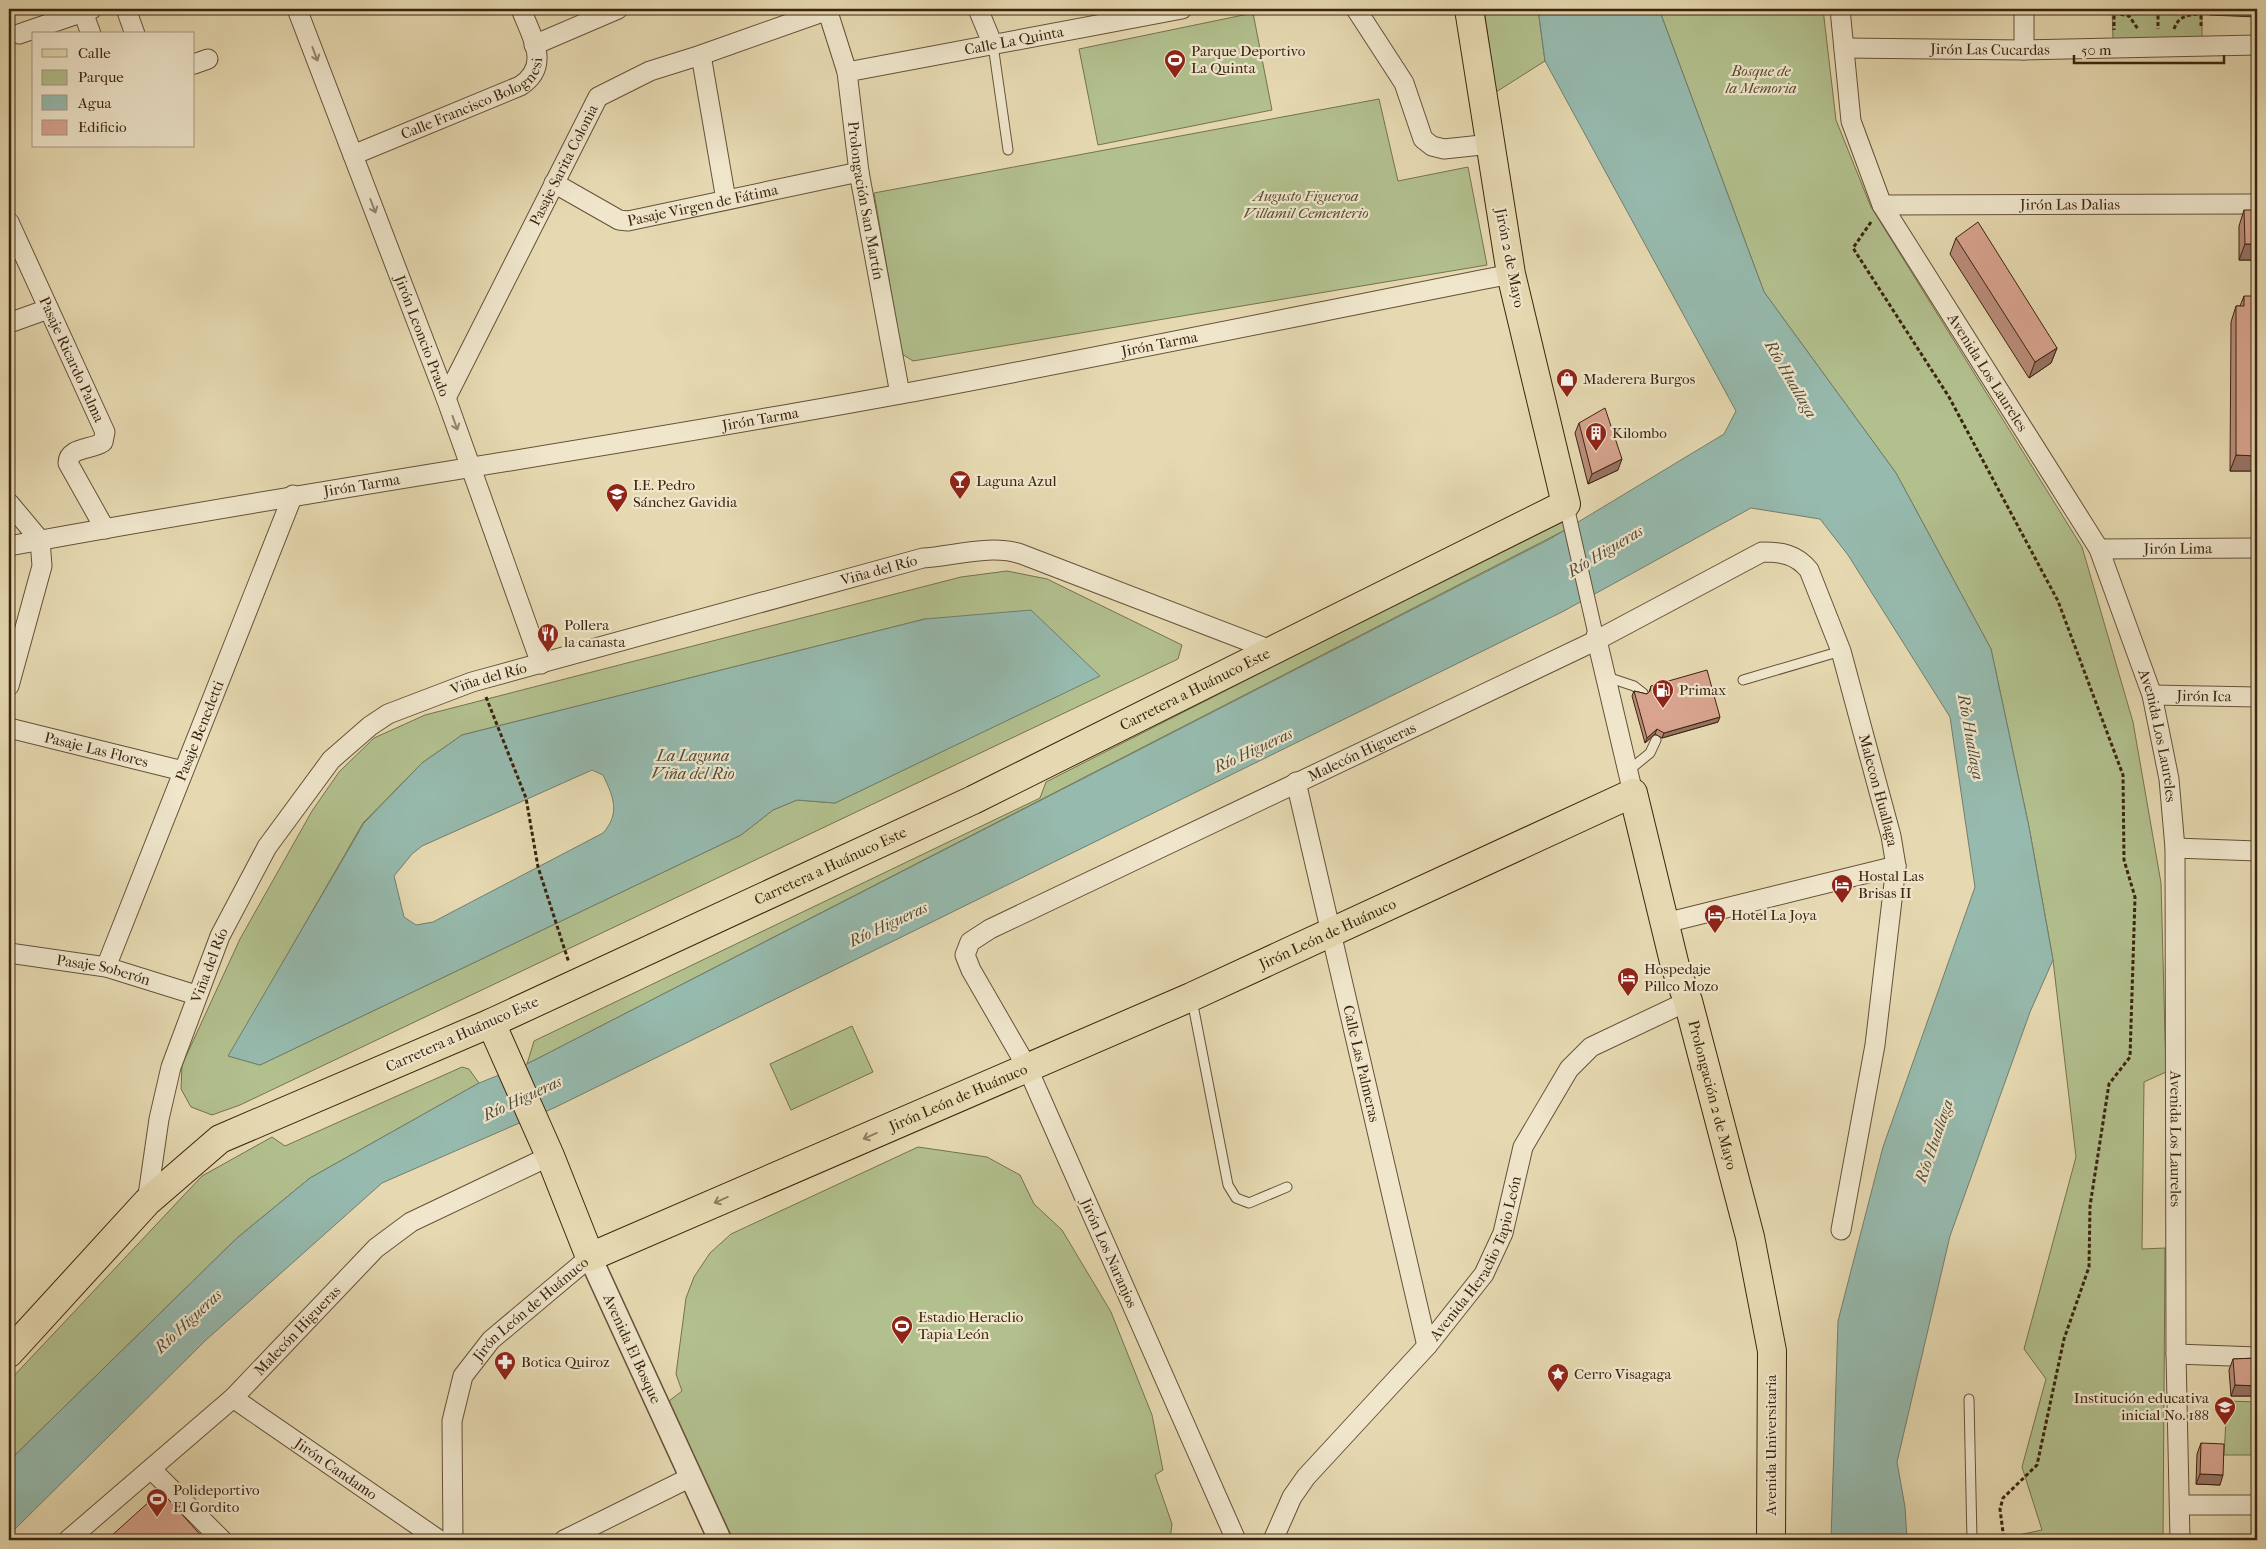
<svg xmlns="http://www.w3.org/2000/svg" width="2266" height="1549" font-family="'IM FELL French Canon',serif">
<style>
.green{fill:#b2c08e;stroke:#76724e;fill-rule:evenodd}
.water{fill:#96baae;stroke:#727e6e;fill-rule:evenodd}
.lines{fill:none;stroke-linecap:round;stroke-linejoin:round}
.service-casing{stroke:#665138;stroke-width:11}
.pedestrian-casing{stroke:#665138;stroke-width:16}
.minor-casing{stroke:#665138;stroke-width:21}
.tertiary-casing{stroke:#665138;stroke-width:25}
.primary-casing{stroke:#3b240f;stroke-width:30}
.trunk-casing{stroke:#3b240f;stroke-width:30}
.path{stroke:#3b240f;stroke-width:3;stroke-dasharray:4 2.5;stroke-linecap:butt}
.service{stroke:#efe6cc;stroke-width:9}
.pedestrian{stroke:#efe6cc;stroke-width:14}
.minor{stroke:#efe6cc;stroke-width:19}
.tertiary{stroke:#efe6cc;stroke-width:22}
.primary{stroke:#e6d9b1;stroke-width:28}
.trunk{stroke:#e6d9b1;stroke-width:28}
.wall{fill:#ba8d7b;stroke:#3b240f}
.shaded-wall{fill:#977364;stroke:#3b240f}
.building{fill:#d8a48f;stroke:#3b240f}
.oneway{stroke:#95856e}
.oneway2{stroke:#907e60}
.labels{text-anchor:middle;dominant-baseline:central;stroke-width:4.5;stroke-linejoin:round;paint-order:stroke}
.street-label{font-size:15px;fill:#3b240f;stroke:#efe6cc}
.poi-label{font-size:15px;fill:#3b240f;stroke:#efe6cc;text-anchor:start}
.park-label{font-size:15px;font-style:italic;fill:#594b2f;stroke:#efe6cc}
.water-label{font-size:16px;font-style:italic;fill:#524a37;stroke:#efe6cc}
</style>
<rect width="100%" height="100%" fill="#e6d9b1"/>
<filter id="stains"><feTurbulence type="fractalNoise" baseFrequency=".004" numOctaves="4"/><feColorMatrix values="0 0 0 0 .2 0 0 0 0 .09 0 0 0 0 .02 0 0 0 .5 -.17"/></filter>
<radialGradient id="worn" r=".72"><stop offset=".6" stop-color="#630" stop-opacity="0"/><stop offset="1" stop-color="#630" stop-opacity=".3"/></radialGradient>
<path class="green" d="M1484,9H1538L1545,61L1496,92Z
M1659,9H1823L1836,120L1871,207L2082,547L2133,722L2161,883L2166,1072L2144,1082L2142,1249L2165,1248L2163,1540H2010L2009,1537L2042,1530L2022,1467L2046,1379L2024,1349L2076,1157L2053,960L2029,827L1991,649L1896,473L1764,292Z
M2112,9H2202V37L2113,39Z
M1253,13L1272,110L1098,145L1079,49Z
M1379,99L1398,181L1468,167L1487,265L913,361L902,354L874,193Z
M1561,520L1571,527L527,1064L534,1041L1040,798L1046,782Z
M1007,571L1047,579L1182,645L1178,659L240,1105L212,1115L191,1107L181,1089L182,1065L240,939L312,811L339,772L374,738L425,715L961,577ZM925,619L1099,676L835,803L797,800L773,810L741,835L260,1065L229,1056L363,823L422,763L462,735Z
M852,1026L873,1072L791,1110L770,1064Z
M462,1067L469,1069L479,1083L310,1178L237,1238L10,1460L9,1381L202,1176L272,1137L285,1146Z
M918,1147L987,1157L1020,1175L1034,1204L1062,1230L1111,1312L1152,1415L1163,1470L1155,1475L1172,1524L1170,1540H730L669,1401L682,1391L676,1374L686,1298L694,1277L710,1253L731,1234Z
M2227,1401L2257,1402V1455H2224Z"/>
<path class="water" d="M1538,9H1659L1764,292L1896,473L1991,649L2029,827L2053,960L2030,1012L1950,1236L1897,1462L1905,1507L1907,1540H1831L1838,1321L1883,1147L1975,887L1950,717L1848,555L1820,519L1751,508L1562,612L556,1107L382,1183L206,1340L9,1535V1461L237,1238L310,1178L479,1083L527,1064L1550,539L1724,434L1736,411L1545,61Z
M1031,610L1100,676L835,803L797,800L773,810L741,835L260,1065L228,1056L364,823L422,763L462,735L925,619ZM592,770L603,775C613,796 621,813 603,833L433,922L416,925L404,917L394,876L412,854L422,846Z"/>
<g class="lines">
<g class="service-casing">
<path id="service" d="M993,45L1008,150
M1607,677L1634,686L1643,693
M1743,680L1841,651
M1628,771L1650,753L1656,740
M1192,1000L1228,1185L1236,1198L1249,1203L1287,1187
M1969,1399L1972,1540"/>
</g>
<g class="pedestrian-casing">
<path id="pedestrian" d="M1566,504L1596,636"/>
</g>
<g class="minor-casing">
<g id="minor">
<path d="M126,9L135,34"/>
<path id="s1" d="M297,9L446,398L541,664"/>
<path id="s2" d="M827,9L847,72L859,172L900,394"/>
<path d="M978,9L993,45"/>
<path d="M1356,9L1404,83L1423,139L1432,146L1444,149L1491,144"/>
<path id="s3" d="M1840,9L1851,121L1882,205L2099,549L2152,695L2169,779L2175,848L2176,1354L2180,1540"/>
<path d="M83,12L91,34"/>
<path d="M19,34L92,9"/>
<path d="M534,45L618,9"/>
<path id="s4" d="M1844,48L2024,50L2257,45"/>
<path d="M2024,50V9"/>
<path d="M701,55L726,200"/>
<path d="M194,64L208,59"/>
<path id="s5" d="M847,72L1182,9"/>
<path id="s6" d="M353,155L520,86C552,66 531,36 521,9"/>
<path id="s7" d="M554,183L619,220L628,221L859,172"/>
<path id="s8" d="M1882,205L2257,204"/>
<path id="s9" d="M9,222L105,432L103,442C92,450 68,447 68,463L105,529"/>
<path d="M9,323L48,309"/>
<path id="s10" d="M446,398L598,97L650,71L701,55L828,10"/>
<path d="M9,503L40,540L42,566L9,686"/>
<path id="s11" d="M9,546C305,491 604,449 901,394C1105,356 1308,314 1511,274"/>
<path id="s12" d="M2099,549L2257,548"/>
<path d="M1596,636L1633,793"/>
<path id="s13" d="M2152,695L2257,697"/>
<path id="s14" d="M9,728L183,771"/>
<path id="s15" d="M1296,782L1427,1346"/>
<path d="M2175,848L2257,851"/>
<path d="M1665,923L1896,866"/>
<path id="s16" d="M9,953L106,967L196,995"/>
<path id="s17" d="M106,967L293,495"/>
<path id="s18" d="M147,1202L159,1119L171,1067L220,936L267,847L331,760L370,726L388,714L472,682L923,558C954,556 991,544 1021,554L1271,650"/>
<path d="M2176,1354L2257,1357"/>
<path id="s19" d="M233,1398L439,1540"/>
<path d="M152,1470L222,1540"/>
<path d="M2180,1505H2257"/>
<path id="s20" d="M68,1540L233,1398L376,1248L411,1222L550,1156"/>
<path id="s21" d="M453,1540L452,1421L463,1376L491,1340L590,1257"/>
<path d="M564,1540L691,1477"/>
<path id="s22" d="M1236,1540L1027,1067L971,970L965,955L970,942L990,929L1597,640L1762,552C1781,552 1796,554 1809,570L1841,651L1891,836L1896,866L1875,1045L1841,1230"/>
<path id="s23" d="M1273,1540L1292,1497L1306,1477L1427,1346L1484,1274L1503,1233L1523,1147L1569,1069L1591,1047L1688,1001"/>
</g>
</g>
<g class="tertiary-casing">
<g id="tertiary">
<path id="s24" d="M590,1257L720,1540"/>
</g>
</g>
<g class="primary-casing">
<g id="primary">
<path id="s25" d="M491,1023L973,800L1566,504L1511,274L1469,9"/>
</g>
</g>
<g class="trunk-casing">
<g id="trunk">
<path id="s26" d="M9,1353L147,1202L220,1139L491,1023L550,1156L590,1257L1191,997L1633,793L1675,966L1688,1001L1750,1237L1772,1351L1771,1540"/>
</g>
</g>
<path class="path" d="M2114,9V30
M2158,9V29
M2201,9V28
M2114,13L2129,16L2138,29
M2174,29C2179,15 2188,15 2201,14
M1871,222L1853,248L1949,397L2058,601L2123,775L2124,860L2135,897L2130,1057L2109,1084L2090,1206L2089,1267L2064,1339L2037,1465L2003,1498L2000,1509L2004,1540
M486,697L526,798L538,867L569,963"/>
<use href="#service" class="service"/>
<use href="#pedestrian" class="pedestrian"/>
<use href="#minor" class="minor"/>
<use href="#tertiary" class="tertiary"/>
<use href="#primary" class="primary"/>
<use href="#trunk" class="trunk"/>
</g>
<path class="wall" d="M2244,210L2257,260H2239V226Z
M1956,238L2057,348L2051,363L2029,378L1950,254Z
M2244,296L2257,471H2230L2231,322L2236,306H2240Z
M1579,423L1618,470L1588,484L1575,433Z
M1651,686L1718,722L1662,738L1655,734L1645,743L1632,696L1634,691L1647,694L1649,692Z
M2257,1358V1396H2231L2229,1370L2233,1359Z
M2201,1443L2220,1485L2196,1484L2197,1454Z"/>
<path class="shaded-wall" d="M2211,9H2257V17L2209,15Z
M2245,244H2257V260H2239Z
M2057,348L2051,363L2029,378L2035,362Z
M2236,455L2257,456V471H2230Z
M1622,459L1618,470L1588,484L1592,474Z
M1720,717L1718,722L1662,738L1664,733Z
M1657,729L1655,734L1645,743L1647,738Z
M2235,1385L2257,1386V1396H2231Z
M2200,1474L2223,1475L2220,1485L2196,1484Z"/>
<path class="building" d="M2244,210H2257V244H2245Z
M1978,222L2057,348L2035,362L1956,238Z
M2244,296H2257V456L2236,455V306H2244Z
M1605,408L1622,459L1592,474L1579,423Z
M1707,670L1720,717L1664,733L1657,729L1647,738L1634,691L1647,694L1650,691L1651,686Z
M2257,1358V1386L2235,1385L2233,1359Z
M2201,1443L2224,1444L2223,1475L2200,1474Z
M161,1491L205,1540H111L109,1538Z"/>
<defs><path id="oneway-shaft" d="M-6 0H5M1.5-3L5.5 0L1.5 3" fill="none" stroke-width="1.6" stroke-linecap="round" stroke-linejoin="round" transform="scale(1.25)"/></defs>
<g class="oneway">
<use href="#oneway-shaft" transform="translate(315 54) rotate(69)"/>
<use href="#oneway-shaft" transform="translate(373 206) rotate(69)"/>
<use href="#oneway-shaft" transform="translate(455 423) rotate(70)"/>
</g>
<g class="oneway2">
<use href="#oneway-shaft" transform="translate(870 1136) rotate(156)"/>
<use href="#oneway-shaft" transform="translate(721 1200) rotate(156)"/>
</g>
<defs>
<g id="stadium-pin" transform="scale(1.125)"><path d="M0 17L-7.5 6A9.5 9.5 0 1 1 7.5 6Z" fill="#8f2418" stroke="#efe6cc"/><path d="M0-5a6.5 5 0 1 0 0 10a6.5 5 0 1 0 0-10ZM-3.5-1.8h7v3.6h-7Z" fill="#fff"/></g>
<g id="shop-pin" transform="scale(1.125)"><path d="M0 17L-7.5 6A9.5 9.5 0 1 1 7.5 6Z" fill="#8f2418" stroke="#efe6cc"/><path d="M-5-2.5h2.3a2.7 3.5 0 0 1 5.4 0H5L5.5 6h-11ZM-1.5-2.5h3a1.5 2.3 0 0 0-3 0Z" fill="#fff"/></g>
<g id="building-pin" transform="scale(1.125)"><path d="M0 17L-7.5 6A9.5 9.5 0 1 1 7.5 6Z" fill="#8f2418" stroke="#efe6cc"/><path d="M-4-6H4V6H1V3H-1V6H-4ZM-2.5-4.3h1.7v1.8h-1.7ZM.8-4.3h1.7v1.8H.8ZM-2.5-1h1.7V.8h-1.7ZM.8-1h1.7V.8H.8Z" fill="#fff"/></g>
<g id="bar-pin" transform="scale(1.125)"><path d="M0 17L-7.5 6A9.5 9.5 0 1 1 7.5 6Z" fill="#8f2418" stroke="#efe6cc"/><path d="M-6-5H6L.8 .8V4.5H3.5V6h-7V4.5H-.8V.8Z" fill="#fff"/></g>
<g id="school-pin" transform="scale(1.125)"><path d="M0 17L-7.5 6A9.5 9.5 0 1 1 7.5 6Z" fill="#8f2418" stroke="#efe6cc"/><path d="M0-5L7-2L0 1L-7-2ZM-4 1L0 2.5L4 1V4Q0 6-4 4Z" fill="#fff"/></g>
<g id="restaurant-pin" transform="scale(1.125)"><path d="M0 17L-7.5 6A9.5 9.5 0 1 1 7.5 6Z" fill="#8f2418" stroke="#efe6cc"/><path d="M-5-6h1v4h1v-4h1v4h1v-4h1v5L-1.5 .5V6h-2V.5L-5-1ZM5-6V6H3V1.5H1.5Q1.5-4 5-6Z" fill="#fff"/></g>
<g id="fuel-pin" transform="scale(1.125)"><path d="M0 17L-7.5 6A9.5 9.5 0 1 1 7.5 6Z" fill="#8f2418" stroke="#efe6cc"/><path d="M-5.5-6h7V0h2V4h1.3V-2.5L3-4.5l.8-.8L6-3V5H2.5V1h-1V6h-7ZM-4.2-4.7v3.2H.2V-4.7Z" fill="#fff"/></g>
<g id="hotel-pin" transform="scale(1.125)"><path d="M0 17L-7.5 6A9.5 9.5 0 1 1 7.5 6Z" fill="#8f2418" stroke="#efe6cc"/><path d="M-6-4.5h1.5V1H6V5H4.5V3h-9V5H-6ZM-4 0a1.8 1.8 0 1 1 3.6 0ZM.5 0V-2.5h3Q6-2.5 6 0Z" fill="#fff"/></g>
<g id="pharmacy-pin" transform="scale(1.125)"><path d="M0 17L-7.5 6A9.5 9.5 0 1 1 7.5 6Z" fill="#8f2418" stroke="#efe6cc"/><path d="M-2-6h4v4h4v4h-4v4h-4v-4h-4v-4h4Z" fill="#fff"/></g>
<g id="sight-pin" transform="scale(1.125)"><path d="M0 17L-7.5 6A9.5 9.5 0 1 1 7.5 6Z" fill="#8f2418" stroke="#efe6cc"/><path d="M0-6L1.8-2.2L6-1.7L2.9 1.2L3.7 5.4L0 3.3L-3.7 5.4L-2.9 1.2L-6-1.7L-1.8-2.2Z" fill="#fff"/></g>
</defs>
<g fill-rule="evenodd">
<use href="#stadium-pin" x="1175" y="60"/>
<use href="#shop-pin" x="1567" y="379"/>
<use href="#building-pin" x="1596" y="433"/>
<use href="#bar-pin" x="960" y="481"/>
<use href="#school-pin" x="617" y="494"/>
<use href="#restaurant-pin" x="548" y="634"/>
<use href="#fuel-pin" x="1663" y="690"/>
<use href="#hotel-pin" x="1842" y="885"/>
<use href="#hotel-pin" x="1715" y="915"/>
<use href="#hotel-pin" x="1628" y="978"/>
<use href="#stadium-pin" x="902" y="1326"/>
<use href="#pharmacy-pin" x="505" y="1362"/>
<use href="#sight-pin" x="1558" y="1374"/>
<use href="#school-pin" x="2225" y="1407"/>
<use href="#stadium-pin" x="157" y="1499"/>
</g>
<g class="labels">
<g class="street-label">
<text stroke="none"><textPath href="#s5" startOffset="170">Calle La Quinta</textPath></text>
<text stroke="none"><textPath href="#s4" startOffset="146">Jirón Las Cucardas</textPath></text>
<text stroke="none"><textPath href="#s6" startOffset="134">Calle Francisco Bolognesi</textPath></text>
<text stroke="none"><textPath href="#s10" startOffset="261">Pasaje Sarita Colonia</textPath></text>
<text stroke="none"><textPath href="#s2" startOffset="196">Prolongación San Martín</textPath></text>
<text stroke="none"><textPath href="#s7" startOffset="160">Pasaje Virgen de Fátima</textPath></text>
<text stroke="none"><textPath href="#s8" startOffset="188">Jirón Las Dalias</textPath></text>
<text transform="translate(1510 258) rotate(79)">Jirón 2 de Mayo</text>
<text stroke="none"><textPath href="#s1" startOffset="350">Jirón Leoncio Prado</textPath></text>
<text stroke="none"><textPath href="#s11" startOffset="1168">Jirón Tarma</textPath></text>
<text stroke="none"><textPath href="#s9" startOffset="151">Pasaje Ricardo Palma</textPath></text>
<text stroke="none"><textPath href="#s3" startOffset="400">Avenida Los Laureles</textPath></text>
<text stroke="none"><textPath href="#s11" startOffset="762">Jirón Tarma</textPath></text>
<text stroke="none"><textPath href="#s11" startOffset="358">Jirón Tarma</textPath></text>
<text stroke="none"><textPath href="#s12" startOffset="79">Jirón Lima</textPath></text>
<text stroke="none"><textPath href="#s18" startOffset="1071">Viña del Río</textPath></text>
<text stroke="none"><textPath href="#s18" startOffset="666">Viña del Río</textPath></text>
<text stroke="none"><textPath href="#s25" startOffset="779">Carretera a Huánuco Este</textPath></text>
<text stroke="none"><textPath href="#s13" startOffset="52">Jirón Ica</textPath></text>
<text stroke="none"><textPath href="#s17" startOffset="254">Pasaje Benedetti</textPath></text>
<text stroke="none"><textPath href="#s3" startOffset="805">Avenida Los Laureles</textPath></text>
<text stroke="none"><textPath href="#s14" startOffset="90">Pasaje Las Flores</textPath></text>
<text stroke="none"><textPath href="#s22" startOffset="1095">Malecón Higueras</textPath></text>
<text stroke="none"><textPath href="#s22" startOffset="1826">Malecon Huallaga</textPath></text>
<text stroke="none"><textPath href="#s25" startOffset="374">Carretera a Huánuco Este</textPath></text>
<text stroke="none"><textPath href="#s26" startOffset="1655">Jirón León de Huánuco</textPath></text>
<text stroke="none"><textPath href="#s18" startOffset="246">Viña del Río</textPath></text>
<text stroke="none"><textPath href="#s16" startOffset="96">Pasaje Soberón</textPath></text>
<text transform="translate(462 1034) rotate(-24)">Carretera a Huánuco Este</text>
<text stroke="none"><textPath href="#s15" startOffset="289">Calle Las Palmeras</textPath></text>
<text stroke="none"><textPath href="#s26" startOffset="2304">Prolongación 2 de Mayo</textPath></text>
<text stroke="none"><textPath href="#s26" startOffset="1251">Jirón León de Huánuco</textPath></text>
<text stroke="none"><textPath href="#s3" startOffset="1210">Avenida Los Laureles</textPath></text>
<text transform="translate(1109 1253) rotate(66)">Jirón Los Naranjos</text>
<text stroke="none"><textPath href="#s23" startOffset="352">Avenida Heraclio Tapio León</textPath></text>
<text stroke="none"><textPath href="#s21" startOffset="261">Jirón León de Huánuco</textPath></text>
<text stroke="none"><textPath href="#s20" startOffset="311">Malecón Higueras</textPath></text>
<text stroke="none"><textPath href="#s24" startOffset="101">Avenida El Bosque</textPath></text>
<text transform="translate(1771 1445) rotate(-90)">Avenida Universitaria</text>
<text stroke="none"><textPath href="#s19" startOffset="125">Jirón Candamo</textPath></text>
</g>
<g class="poi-label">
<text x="1191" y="51">Parque Deportivo<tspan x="1191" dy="17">La Quinta</tspan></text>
<text x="1583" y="379">Maderera Burgos</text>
<text x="1612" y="433">Kilombo</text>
<text x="976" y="481">Laguna Azul</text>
<text x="633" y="485">I.E. Pedro<tspan x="633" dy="17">Sánchez Gavidia</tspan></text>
<text x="564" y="625">Pollera<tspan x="564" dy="17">la canasta</tspan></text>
<text x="1679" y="690">Primax</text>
<text x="1858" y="876">Hostal Las<tspan x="1858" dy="17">Brisas II</tspan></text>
<text x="1731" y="915">Hotel La Joya</text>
<text x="1644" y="969">Hospedaje<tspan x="1644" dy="17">Pillco Mozo</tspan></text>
<text x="918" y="1317">Estadio Heraclio<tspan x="918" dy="17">Tapia León</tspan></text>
<text x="521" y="1362">Botica Quiroz</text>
<text x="1574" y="1374">Cerro Visagaga</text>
<text x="2209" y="1398" text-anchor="end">Institución educativa<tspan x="2209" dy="17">inicial No. 188</tspan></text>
<text x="173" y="1490">Polideportivo<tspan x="173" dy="17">El Gordito</tspan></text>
</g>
<g class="park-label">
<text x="1761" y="71">Bosque de<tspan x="1761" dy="17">la Memoria</tspan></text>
<text x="1306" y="196">Augusto Figueroa<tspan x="1306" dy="17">Villamil Cementerio</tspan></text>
</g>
<g class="water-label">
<text transform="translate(1791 379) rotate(60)">Río Huallaga</text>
<text transform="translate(1605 551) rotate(-31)">Río Higueras</text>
<text transform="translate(1971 737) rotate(80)">Río Huallaga</text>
<text transform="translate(1253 750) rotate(-25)">Río Higueras</text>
<text x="693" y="755">La Laguna<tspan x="693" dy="18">Viña del Rio</tspan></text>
<text transform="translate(888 924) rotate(-25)">Río Higueras</text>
<text transform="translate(522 1098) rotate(-25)">Río Higueras</text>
<text transform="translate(1934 1141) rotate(-71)">Río Huallaga</text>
<text transform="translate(188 1321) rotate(-43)">Río Higueras</text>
</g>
</g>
<rect width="2266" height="1549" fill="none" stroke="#e6d9b1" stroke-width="30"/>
<rect x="10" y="10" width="2246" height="1529" fill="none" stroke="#3b240f" stroke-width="2.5"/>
<rect x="15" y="15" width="2236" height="1519" fill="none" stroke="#3b240f"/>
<rect x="32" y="32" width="162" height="115" fill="#efe6cc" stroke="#a79880"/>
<rect x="42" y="49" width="25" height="8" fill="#e6d9b1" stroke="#a79880"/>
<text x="78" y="58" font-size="15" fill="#3b240f">Calle</text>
<rect x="42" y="70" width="25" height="15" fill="#b2c08e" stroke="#a79880"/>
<text x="78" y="82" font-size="15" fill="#3b240f">Parque</text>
<rect x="42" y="95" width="25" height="15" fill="#96baae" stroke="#a79880"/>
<text x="78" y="108" font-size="15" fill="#3b240f">Agua</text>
<rect x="42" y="120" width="25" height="15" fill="#d8a48f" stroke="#a79880"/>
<text x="78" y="132" font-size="15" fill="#3b240f">Edificio</text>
<path d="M2074 55v8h150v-8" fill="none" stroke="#3b240f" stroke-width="2.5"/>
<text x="2081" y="55" font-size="15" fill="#3b240f" stroke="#efe6cc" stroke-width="4" paint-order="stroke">50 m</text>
<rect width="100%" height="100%" filter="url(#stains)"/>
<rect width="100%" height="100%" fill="url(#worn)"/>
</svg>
